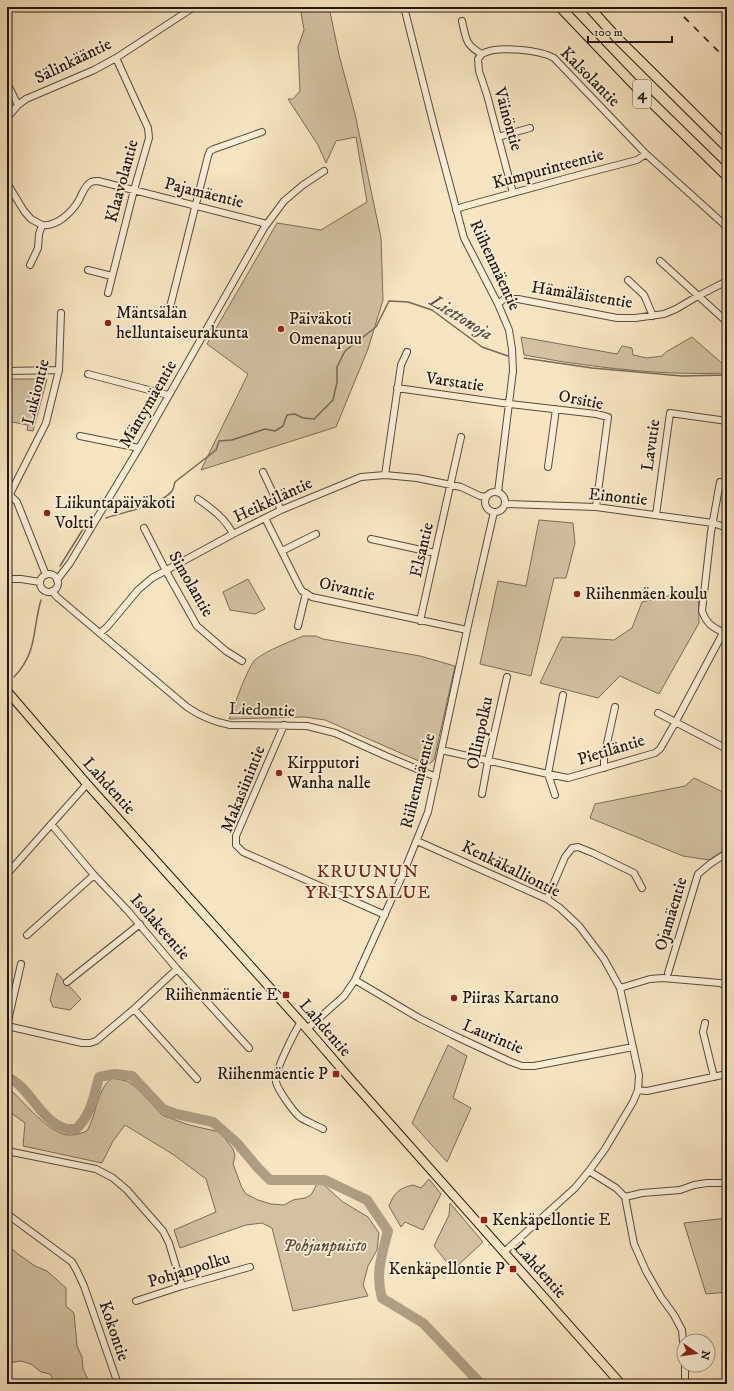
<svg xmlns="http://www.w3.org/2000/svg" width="734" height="1391" font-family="'IM FELL DW Pica',serif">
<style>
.green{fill:#d3c1a2;stroke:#7a6c59}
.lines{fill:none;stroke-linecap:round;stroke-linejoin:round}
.stream{stroke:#776956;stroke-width:1.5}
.river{stroke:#af9f84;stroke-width:10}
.minor-casing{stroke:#574b3c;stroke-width:8}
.major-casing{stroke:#221810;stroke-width:10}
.highway-casing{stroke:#221810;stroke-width:11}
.minor{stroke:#faedd6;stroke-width:6}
.major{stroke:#f7e4c0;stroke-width:8}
.highway{stroke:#f7e4c0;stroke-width:9}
.rail{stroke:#221810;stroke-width:1.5;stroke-dasharray:7 7;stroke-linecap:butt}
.poi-dot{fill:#8f2418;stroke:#faedd6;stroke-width:1.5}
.labels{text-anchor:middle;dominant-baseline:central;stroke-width:3.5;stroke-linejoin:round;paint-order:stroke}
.shield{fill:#faedd6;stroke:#63584b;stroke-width:1}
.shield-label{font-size:16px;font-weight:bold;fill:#221810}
.street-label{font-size:17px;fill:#221810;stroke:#faedd6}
.poi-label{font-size:17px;fill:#221810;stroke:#faedd6;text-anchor:start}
.park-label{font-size:17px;font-style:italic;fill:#574b3c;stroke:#faedd6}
.water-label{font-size:18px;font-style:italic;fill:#5a4e3e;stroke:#faedd6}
.neighbourhood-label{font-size:18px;letter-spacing:1px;fill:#7a1f14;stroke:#faedd6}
</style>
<rect width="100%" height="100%" fill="#f7e4c0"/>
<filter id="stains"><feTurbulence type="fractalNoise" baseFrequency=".005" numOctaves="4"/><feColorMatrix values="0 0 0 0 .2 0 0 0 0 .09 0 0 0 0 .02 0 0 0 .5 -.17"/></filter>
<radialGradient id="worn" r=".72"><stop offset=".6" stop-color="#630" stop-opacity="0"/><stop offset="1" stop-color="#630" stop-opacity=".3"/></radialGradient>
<path class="green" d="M300,7H329L339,55L355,114L381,238L383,300L368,349L336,427L201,470L248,374L207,344L277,223L321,230L367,202L356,137L336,141L326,163L318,145L288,99H293L300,91L298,47L304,30Z
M521,337L617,354L622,346L632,348L633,355L647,358L662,356L666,352L692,337L723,364H727V373C678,375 627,371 579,364C561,362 543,358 524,355Z
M7,379H47L33,431L27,430L28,425L7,421Z
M539,520L573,523L575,543L566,578H554L531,676L480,664L498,581L526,586Z
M248,579L265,609L255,614L230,610L223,592Z
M698,589L699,623L659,694L620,676L598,698L540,683L562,637L614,640L632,628L642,602Z
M303,636H316L323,639L420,656L455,666L434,760L428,765L325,720L304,717L229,719C234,707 248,665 256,659C268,650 289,642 303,636Z
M694,778L727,794V848L709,860L683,856L590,818L595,804L685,786Z
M57,973L81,999L70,1010L53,1007L50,1000Z
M448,1045L467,1056L453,1098L471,1108L447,1162L412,1123Z
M112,1078L127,1081L136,1087L162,1115L189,1125L220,1132L233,1149L235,1156L233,1164L242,1188L246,1194L258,1200L271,1204L284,1205L293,1200L305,1198L311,1195L318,1182L323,1184L343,1202L368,1217L379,1233L377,1250L368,1266L363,1285L368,1296L293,1311L272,1228L262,1223L246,1225L180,1248L174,1230L216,1212L206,1179L174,1155L125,1125L113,1141L102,1163L23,1146L25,1123L7,1110V1086C21,1099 51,1137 71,1135C76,1135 82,1133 87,1131C97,1114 96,1090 112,1078Z
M429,1179L441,1194L423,1230L405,1222L401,1227L389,1206C394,1193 399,1188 413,1185L421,1188Z
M450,1203L483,1242L453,1270L434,1246L449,1215Z
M727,1218V1292L706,1294L684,1223Z
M7,1245L18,1254L35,1266L47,1271L66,1288V1306L74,1313L77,1346L82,1357L83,1369L90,1384H56L50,1374L41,1372L31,1364L21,1361L9,1363L7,1364Z"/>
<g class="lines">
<path class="stream" d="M524,358L592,368L682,376L727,375
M106,518C124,512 161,505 172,491C174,489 174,485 175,482L216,450L219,441L232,440L265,429L275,431L283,426L287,415L295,414L303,418L314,419L333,400L337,382V367L345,351L376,327L389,301L408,302L432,310L482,347L508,356
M60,566L88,521L90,520
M14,677C38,652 32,630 41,600"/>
<path class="river" d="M7,1077C31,1087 40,1122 67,1129C69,1129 73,1129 76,1129C91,1115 94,1096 99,1077L115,1074L132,1076L163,1109L176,1114L213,1122L237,1143L258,1168L270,1180H325L367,1200L388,1231C382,1254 375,1274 382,1298L423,1323L481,1384"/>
<g class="minor-casing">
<path id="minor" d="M404,7L434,126L464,238L498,304L509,330L512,349L513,371L498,492
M462,21C466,38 465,45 482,54C496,45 540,50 554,58L646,154L727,227
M482,54L478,59L479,71L487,95L513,193
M7,83L18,105
M7,118L18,105L26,99L94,70L116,58L194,7
M498,137L530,128
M7,183L24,211L31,219L42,225
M456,210L462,207L575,176L637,160L646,154
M660,261L727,322
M30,265L38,248L39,234L42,225C57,227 72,212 79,200C82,194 85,185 91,182C93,181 96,181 98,181L267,224
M88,270L112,276
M628,280L644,295L653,316
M108,293L134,190L149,138L148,128L116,58
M498,304L504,299H518L617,318H635L664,314L676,309L698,296L727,281
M170,307L208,156L210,151L214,149L262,132
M7,371L59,370
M88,374L168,395
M397,388L510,404L596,414L608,417L596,507
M80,436L139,448
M548,467L556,409
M263,472L281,510
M385,475L401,365L407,352
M720,482L711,532L702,611C707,625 713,627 726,634
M485 502a10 10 0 1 1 20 0a10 10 0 1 1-20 0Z
M7,492L17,502L46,575
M10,494L46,423L59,370L61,313
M198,499C212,509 225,518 233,534
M506,504L596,507L713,523L727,528
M656,515L670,413L727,421
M265,518L299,586L302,591L312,597L467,630
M144,528L166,571L197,626L226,651L242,661
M371,539L435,553
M282,551L316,534
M40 583a9 9 0 1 1 18 0a9 9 0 1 1-18 0Z
M7,579H21L40,582
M57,580L70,563L139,448L264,228L284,201L303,185L324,171
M52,591L57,597L187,707C200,716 214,722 230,725L307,726L335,733L386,756L436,777
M420,621L461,437
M298,626L306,593
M100,633L107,627L138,590L152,578L233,534L281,510L361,477L385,475L417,478L461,487L480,496L486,497
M658,713L727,749
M284,725L236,836V845L243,852L385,915
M441,750L548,774L568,778L655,753L660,749L675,723L723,633
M604,768V757L615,707
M482,794L488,761L507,677
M555,795L548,774L563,695
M51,824L94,875L128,911L177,969L249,1048
M417,841L547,899L560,908L579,926L604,959L620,988L639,1075L638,1090L633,1102L605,1149L589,1171L616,1188L625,1197L634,1244L646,1271L661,1297L674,1315L682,1330L684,1354
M7,874L87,784
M547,899L565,857L572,848L578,847L593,853L634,873L642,888
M27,935L94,875
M668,973L698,874L710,864L727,853
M355,980L419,1018L453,1035L511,1062L522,1066H534L633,1047
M67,982L140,924
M620,988L650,979L663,978L720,983L727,986
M134,1009L197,1079
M301,1022C295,1031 273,1074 276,1082C278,1090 294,1113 301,1118C308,1122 316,1125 323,1129
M705,1023L703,1032L714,1077
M7,1025L21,964
M7,1026L82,1043H90L96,1041L134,1009L177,969
M307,1029L344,996L355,980L403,874L428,812L469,621L494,512
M638,1090L647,1091L727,1074
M7,1151L96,1169L113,1178L127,1190L163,1231L169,1243L182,1286
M625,1197L642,1193L680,1190L694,1185L707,1183H727
M7,1214L72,1262L77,1271L84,1286L118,1384
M504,1252L575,1188L589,1171
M136,1301L182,1286L250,1267
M685,1365V1384"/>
</g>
<g class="major-casing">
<path id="major" d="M7,691L87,784L307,1029L352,1081L621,1384"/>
</g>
<g class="highway-casing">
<path id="highway" d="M560,7L643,94L727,176
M589,7L616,37L727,147"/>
</g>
<use href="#minor" class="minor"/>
<use href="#major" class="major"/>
<use href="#highway" class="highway"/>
<path class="rail" d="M674,7L727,60"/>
</g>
<g class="poi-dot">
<circle cx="108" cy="323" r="4"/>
<circle cx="281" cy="329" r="4"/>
<circle cx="47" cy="513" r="4"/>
<circle cx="577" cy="594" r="4"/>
<circle cx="279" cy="773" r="4"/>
<rect x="282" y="991" width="8" height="8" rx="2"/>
<circle cx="454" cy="998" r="4"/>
<rect x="332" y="1070" width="8" height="8" rx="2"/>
<rect x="480" y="1216" width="8" height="8" rx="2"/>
<rect x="509" y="1265" width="8" height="8" rx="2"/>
</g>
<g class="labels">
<rect class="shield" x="633" y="80" width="18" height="28" rx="3"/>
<g class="shield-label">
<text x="642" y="94">4</text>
</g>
<g class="street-label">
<text transform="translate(73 61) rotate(-26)">Sälinkääntie</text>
<text transform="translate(590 77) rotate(45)">Kalsolantie</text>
<text transform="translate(508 119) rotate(74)">Väinöntie</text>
<text transform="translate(548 169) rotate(-15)">Kumpurinteentie</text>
<text transform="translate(122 181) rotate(-75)">Klaavolantie</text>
<text transform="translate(204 193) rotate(14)">Pajamäentie</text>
<text transform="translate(495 265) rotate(65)">Riihenmäentie</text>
<text transform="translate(582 295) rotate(9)">Hämäläistentie</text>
<text transform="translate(455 382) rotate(8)">Varstatie</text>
<text transform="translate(36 392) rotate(-76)">Lukiontie</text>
<text transform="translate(581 400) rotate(11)">Orsitie</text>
<text transform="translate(148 404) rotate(-60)">Mäntymäentie</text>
<text transform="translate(651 445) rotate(-82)">Lavutie</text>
<text transform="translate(618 497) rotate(6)">Einontie</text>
<text transform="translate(273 500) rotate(-25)">Heikkiläntie</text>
<text transform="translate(422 550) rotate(-77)">Elsantie</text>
<text transform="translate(191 584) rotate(60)">Simolantie</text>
<text transform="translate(347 589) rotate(13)">Oivantie</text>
<text transform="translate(262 710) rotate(2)">Liedontie</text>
<text transform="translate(480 733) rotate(-78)">Ollinpolku</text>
<text transform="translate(611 750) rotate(-17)">Pietiläntie</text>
<text transform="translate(418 781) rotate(-76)">Riihenmäentie</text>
<text transform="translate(109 786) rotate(48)">Lahdentie</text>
<text transform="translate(243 789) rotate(-68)">Makasiinintie</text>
<text transform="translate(511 869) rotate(26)">Kenkäkalliontie</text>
<text transform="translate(671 914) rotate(-73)">Ojamäentie</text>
<text transform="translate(160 927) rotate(49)">Isolakeentie</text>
<text transform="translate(325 1028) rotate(49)">Lahdentie</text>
<text transform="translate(493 1037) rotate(23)">Laurintie</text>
<text transform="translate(189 1270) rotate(-17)">Pohjanpolku</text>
<text transform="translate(540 1270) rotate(48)">Lahdentie</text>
<text transform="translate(114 1331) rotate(71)">Kokontie</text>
</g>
<g class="poi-label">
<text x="116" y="313">Mäntsälän<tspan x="116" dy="20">helluntaiseurakunta</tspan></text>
<text x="289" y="319">Päiväkoti<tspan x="289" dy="20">Omenapuu</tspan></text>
<text x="55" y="503">Liikuntapäiväkoti<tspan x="55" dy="20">Voltti</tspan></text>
<text x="585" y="594">Riihenmäen koulu</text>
<text x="287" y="763">Kirpputori<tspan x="287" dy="20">Wanha nalle</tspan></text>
<text x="278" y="995" text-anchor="end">Riihenmäentie E</text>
<text x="462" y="998">Piiras Kartano</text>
<text x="328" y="1074" text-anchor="end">Riihenmäentie P</text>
<text x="492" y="1220">Kenkäpellontie E</text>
<text x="505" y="1269" text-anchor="end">Kenkäpellontie P</text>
</g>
<g class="park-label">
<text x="325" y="1246">Pohjanpuisto</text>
</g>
<g class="water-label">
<text transform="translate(461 318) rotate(32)">Liettonoja</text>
</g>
<g class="neighbourhood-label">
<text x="368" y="872">KRUUNUN<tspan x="368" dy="21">YRITYSALUE</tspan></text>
</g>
</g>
<rect width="734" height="1391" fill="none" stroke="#f7e4c0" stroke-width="24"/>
<rect x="8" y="8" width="718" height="1375" fill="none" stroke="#221810" stroke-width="2"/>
<rect x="12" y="12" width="710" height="1367" fill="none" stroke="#221810"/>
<g transform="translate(696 1353) rotate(103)"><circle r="19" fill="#faedd6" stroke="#a49887"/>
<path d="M0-3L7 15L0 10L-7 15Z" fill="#8f2418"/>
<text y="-6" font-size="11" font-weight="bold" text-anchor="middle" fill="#221810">N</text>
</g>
<path d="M588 36v6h84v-6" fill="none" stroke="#221810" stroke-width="2"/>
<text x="594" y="36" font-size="12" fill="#221810" stroke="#faedd6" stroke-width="3" paint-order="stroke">100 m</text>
<rect width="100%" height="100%" filter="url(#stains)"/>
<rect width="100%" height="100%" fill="url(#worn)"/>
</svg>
